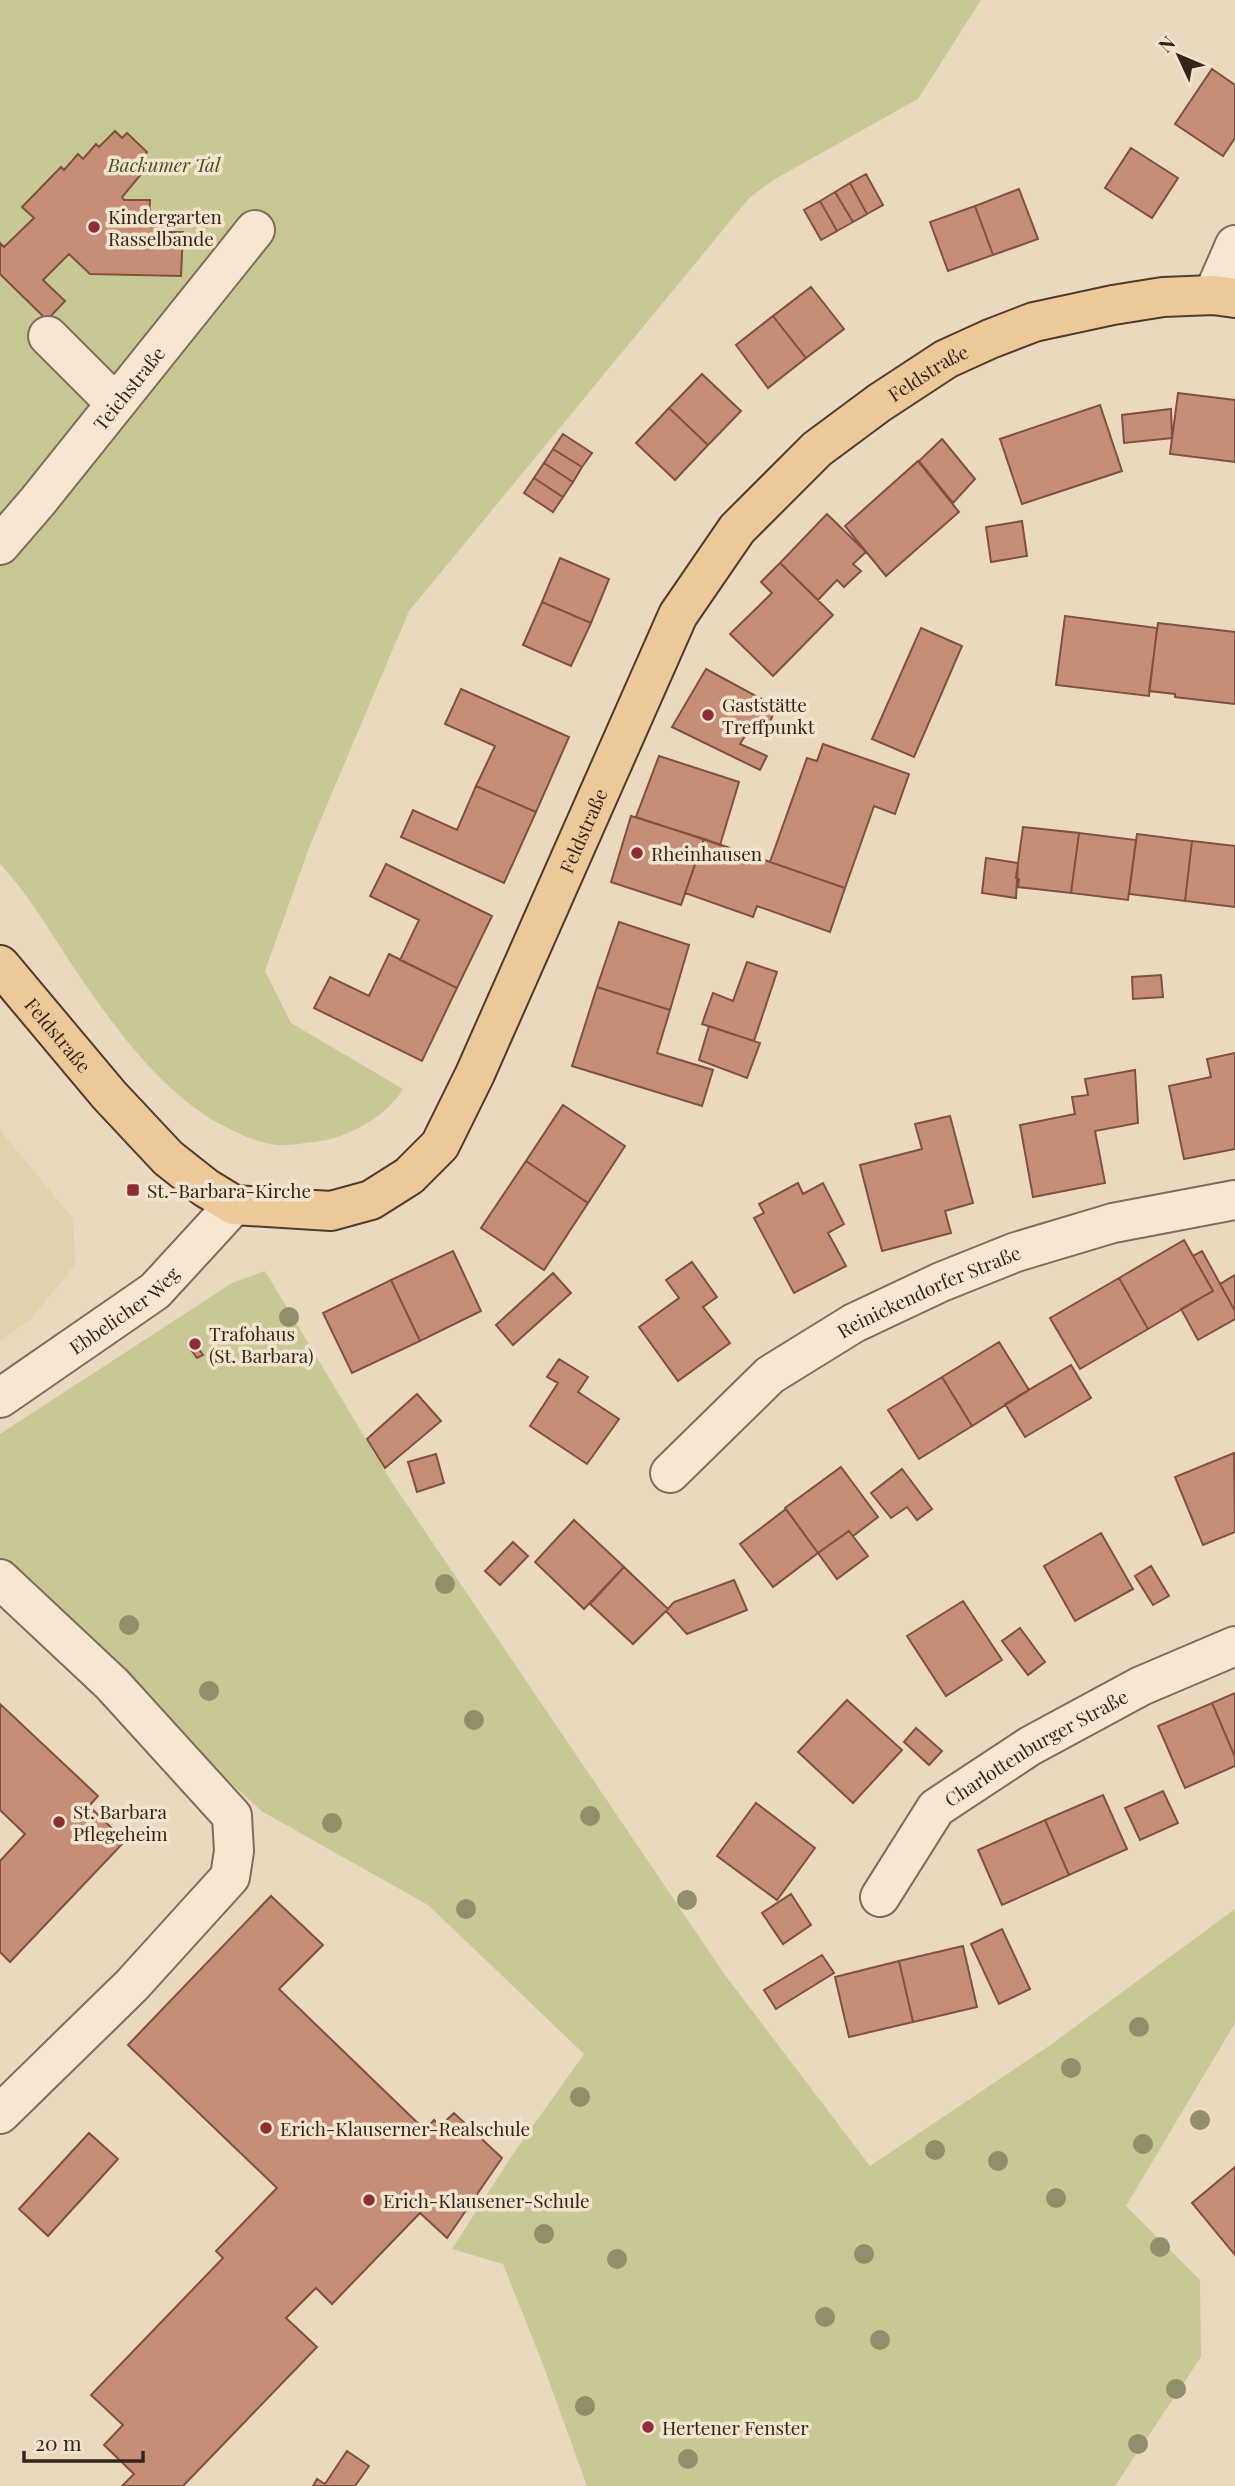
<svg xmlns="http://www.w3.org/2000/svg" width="1235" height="2486" font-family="'Playfair Display',serif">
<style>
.farmland{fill:#e0d2ad}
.green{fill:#c8c894}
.building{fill:#c78e77;stroke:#805140;stroke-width:2}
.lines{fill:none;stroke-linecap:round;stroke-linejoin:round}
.minor-casing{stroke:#836a59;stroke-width:42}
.major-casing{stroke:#50392d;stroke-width:42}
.minor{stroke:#f7e7d2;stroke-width:38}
.major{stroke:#edc898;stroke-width:38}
.tree{fill:#928d6a}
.poi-dot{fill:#8e2c38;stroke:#f3e4ce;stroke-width:2.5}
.labels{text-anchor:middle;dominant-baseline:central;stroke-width:7;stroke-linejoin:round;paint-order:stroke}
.park-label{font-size:19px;font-style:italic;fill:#494e24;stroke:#f3e4ce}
.poi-label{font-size:19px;fill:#33241c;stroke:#f3e4ce;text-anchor:start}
.street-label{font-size:19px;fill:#33241c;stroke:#f3e4ce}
</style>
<rect width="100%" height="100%" fill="#ebd9bf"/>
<path class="farmland" d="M0,1130L73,1219L75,1265L30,1320L0,1341Z"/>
<path class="green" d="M0,0H981L918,99L775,179L750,197L409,611L310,845L265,971L291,1023L403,1089C386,1117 348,1138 315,1142C303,1143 289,1146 278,1145C256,1143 237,1133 218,1123C157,1088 113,1025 74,968C50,932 30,896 0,864Z
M265,1271L391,1481L725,1975L870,2166L1049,2046L1235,1909V2023L1126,2206L1200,2280L1201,2357L1115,2486H587L542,2362L503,2264L452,2249L513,2154L584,2054L428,1905L263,1812L0,1575V1434L232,1283Z"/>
<path class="building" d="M1212,69L1235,85V138L1223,156L1175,124Z
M115,131L122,138L127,133L147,152L141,159L148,166L122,197L124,200H150L149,218H157L162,223L165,232H183L181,276L90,274L69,254L43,280L65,301L47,320L0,274V243L4,247L34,218L22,207L61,167L64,170L78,154L83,159L96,144L99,147Z
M1131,148L1178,178L1152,218L1105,188Z
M866,174L883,205L867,214L850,183Z
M850,183L867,214L853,222L835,192Z
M1019,189L1038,239L993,255L975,206Z
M835,192L853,222L837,231L820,201Z
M820,201L837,231L821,240L804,210Z
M975,206L993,255L948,271L930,222Z
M811,287L844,329L806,358L773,316Z
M773,316L806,358L768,388L736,345Z
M702,374L741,411L708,445L669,408Z
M1178,393L1235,400V462L1170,454Z
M1100,405L1122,471L1022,504L1000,439Z
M669,408L708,445L675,480L636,443Z
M1171,409L1172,438L1124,443L1122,415Z
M563,434L592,453L582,467L553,449Z
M942,439L975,479L953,503L919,461Z
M553,449L582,467L573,482L544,463Z
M918,461L959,512L886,576L845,526Z
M544,463L573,482L563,497L534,478Z
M534,478L563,497L553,512L524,493Z
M827,514L866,552L853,564L861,571L844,587L837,580L818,600L780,563Z
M1022,521L1027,556L991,562L986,527Z
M560,558L609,579L591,623L542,602Z
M780,563L833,615L773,676L730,634L772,593L761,582Z
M542,602L591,623L571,666L523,645Z
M1065,616L1157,628L1149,696L1056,685Z
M1158,623L1235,632V704L1175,697V694L1149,691Z
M921,628L962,646L914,757L872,739Z
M706,669L776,707L764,737L748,731L740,744L767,756L760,770L672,727Z
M461,689L569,737L536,812L476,786L495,746L445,724Z
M823,744L909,774L895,814L874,806L845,888L770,862L807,758L817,761Z
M659,756L739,782L720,845L636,817Z
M476,786L536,812L504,883L401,837L413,810L457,830Z
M631,816L704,839L681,905L611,882Z
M1023,827L1079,833L1071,893L1018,887L1019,879L1016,878Z
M1079,833L1136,840L1128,900L1071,893Z
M1137,834L1192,841L1185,901L1129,894Z
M704,839L845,888L830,932L757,906L753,917L685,893Z
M1192,841L1235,846V907L1185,901Z
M986,858L1018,863L1016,898L982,893Z
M386,864L492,916L457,988L400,960L419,920L370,896Z
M619,922L689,945L670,1010L597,987Z
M389,954L457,988L422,1061L314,1008L330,977L369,996Z
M747,962L777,972L754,1041L702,1024L713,993L733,1001Z
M1161,975L1163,997L1133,999L1132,977Z
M597,987L670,1010L657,1053L713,1070L702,1106L572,1066Z
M709,1026L760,1043L747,1078L699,1060Z
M1235,1053V1149L1184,1159L1169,1086L1211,1077L1207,1059Z
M1135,1070L1138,1123L1095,1131L1105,1183L1033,1197L1020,1125L1075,1114L1072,1097L1088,1095L1085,1079Z
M563,1105L625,1146L588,1203L526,1161Z
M950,1116L973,1203L945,1211L951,1233L882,1251L860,1165L922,1149L915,1124Z
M526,1161L588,1203L544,1270L481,1228Z
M798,1183L803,1194L823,1183L844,1224L828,1233L846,1266L794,1293L754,1218L764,1213L759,1204Z
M1184,1240L1213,1291L1148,1329L1119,1278Z
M453,1251L481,1311L420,1341L391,1280Z
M1202,1251L1235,1311V1319L1198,1340L1181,1309L1213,1291L1193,1256Z
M692,1262L717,1297L703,1307L730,1343L678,1381L639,1327L679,1298L666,1280Z
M553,1273L571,1293L513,1345L496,1325Z
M1235,1275V1311L1220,1284Z
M1119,1278L1148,1329L1080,1369L1050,1318Z
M391,1280L420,1341L352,1373L323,1313Z
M999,1342L1029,1390L972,1426L942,1377Z
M195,1344L203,1355L197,1358L189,1347Z
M559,1359L588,1377L578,1392L619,1419L587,1464L530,1426L558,1383L547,1377Z
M1071,1365L1091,1398L1025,1437L1005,1404Z
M942,1377L972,1426L919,1459L888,1410Z
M417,1394L441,1421L385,1468L367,1439Z
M1234,1453L1235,1532L1203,1545L1175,1477Z
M436,1454L444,1483L417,1492L408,1462Z
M841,1467L878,1517L853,1536L849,1531L818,1553L785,1508Z
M902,1469L932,1509L917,1520L907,1507L891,1518L871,1493Z
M786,1509L818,1553L773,1587L740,1544Z
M574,1520L624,1567L584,1609L535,1562Z
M849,1531L868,1556L837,1579L818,1553Z
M1101,1533L1133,1589L1075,1621L1044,1566Z
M513,1542L528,1556L500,1585L485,1571Z
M1151,1566L1169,1596L1153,1605L1135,1576Z
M624,1567L668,1609L633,1644L590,1604Z
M734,1580L747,1610L687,1634L666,1611L674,1602Z
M963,1601L1002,1660L946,1696L907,1636Z
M1020,1628L1045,1662L1028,1675L1002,1641Z
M1235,1693V1757L1212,1703Z
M847,1700L902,1750L853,1803L798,1752Z
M1212,1703L1235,1757V1766L1185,1788L1158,1726Z
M0,1704L98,1796L89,1806L125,1841L10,1962L0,1952V1861L25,1834L0,1810Z
M916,1728L942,1751L929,1765L904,1742Z
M1163,1791L1178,1823L1140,1840L1125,1808Z
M1103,1795L1127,1849L1069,1875L1045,1820Z
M756,1803L815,1848L777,1900L717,1856Z
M1045,1820L1069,1875L1002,1905L978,1850Z
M791,1894L811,1925L783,1944L762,1913Z
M271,1896L323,1945L279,1989L425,2130L434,2120L440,2126L454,2113L502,2158L447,2238L420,2213L332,2304L316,2288L286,2318L317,2347L183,2486H122L134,2474L104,2445L123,2425L91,2395L223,2258L216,2251L277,2188L128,2045Z
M1002,1929L1030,1989L999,2004L971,1944Z
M963,1946L977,2007L913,2022L899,1961Z
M822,1955L834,1973L776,2009L764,1990Z
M899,1961L913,2022L849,2037L835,1977Z
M89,2133L118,2159L48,2236L19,2209Z
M1235,2167V2255L1192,2203Z
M347,2451L369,2466L355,2486H313L317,2479L325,2484Z"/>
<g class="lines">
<g class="minor-casing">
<g id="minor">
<path d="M1213,295L1235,245"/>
<path d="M48,336L115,403"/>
<path id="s1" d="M0,545L38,501L255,230"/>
<path id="s2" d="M0,1398L155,1291L234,1205"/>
<path id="s3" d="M670,1473L770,1375L854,1323L941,1282L1016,1252L1113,1223L1235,1200"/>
<path d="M0,1579L112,1684L232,1816L234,1851L230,1877L132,1985L0,2114"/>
<path id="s4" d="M880,1897L936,1808L1030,1746L1141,1686L1235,1646"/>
</g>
</g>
<g class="major-casing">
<g id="major">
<path id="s5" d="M0,965L109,1095L168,1158L206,1188L234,1205L331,1211L371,1200L409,1176L440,1145L475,1074L678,615L737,529L817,449L879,403L946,359L990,339L1034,322L1113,305L1163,297L1213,295L1235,298"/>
</g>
</g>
<use href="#minor" class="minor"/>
<use href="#major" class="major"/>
</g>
<g class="tree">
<circle cx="289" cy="1317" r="10"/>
<circle cx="445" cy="1584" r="10"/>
<circle cx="129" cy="1625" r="10"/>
<circle cx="209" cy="1691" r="10"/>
<circle cx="474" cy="1720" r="10"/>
<circle cx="590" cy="1816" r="10"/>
<circle cx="332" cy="1823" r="10"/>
<circle cx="687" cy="1900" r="10"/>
<circle cx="466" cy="1909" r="10"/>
<circle cx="1139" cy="2027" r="10"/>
<circle cx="1071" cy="2068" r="10"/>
<circle cx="580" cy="2097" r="10"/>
<circle cx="1200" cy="2120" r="10"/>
<circle cx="1143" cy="2144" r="10"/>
<circle cx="935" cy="2150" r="10"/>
<circle cx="998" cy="2161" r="10"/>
<circle cx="1056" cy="2198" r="10"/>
<circle cx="544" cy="2234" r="10"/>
<circle cx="1160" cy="2247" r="10"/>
<circle cx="864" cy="2254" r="10"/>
<circle cx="617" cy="2259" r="10"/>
<circle cx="825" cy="2317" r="10"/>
<circle cx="880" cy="2340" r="10"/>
<circle cx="1176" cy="2389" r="10"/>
<circle cx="585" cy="2406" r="10"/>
<circle cx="1138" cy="2444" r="10"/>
<circle cx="688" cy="2459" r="10"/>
</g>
<g class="poi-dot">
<circle cx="94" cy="227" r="7"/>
<circle cx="708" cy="715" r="7"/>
<circle cx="637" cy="853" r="7"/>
<rect x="126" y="1183" width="14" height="14" rx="3.5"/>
<circle cx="195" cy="1344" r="7"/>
<circle cx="59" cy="1822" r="7"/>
<circle cx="266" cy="2128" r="7"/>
<circle cx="369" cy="2200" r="7"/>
<circle cx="648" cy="2427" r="7"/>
</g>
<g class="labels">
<g class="park-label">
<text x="164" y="164">Backumer Tal</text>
</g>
<g class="poi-label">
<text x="108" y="216">Kindergarten<tspan x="108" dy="22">Rasselbande</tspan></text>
<text x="722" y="704">Gaststätte<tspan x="722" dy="22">Treffpunkt</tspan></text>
<text x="651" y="853">Rheinhausen</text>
<text x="147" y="1190">St.-Barbara-Kirche</text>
<text x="209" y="1333">Trafohaus<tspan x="209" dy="22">(St. Barbara)</tspan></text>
<text x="73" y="1811">St. Barbara<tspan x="73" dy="22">Pflegeheim</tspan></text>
<text x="280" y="2128">Erich-Klauserner-Realschule</text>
<text x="383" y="2200">Erich-Klausener-Schule</text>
<text x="662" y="2427">Hertener Fenster</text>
</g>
<g class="street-label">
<text stroke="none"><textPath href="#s5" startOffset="1498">Feldstraße</textPath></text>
<text stroke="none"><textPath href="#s1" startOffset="203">Teichstraße</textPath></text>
<text stroke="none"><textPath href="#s5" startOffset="910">Feldstraße</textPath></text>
<text stroke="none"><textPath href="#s5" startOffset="91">Feldstraße</textPath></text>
<text stroke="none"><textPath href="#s3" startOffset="320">Reinickendorfer Straße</textPath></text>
<text stroke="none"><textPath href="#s2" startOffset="152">Ebbelicher Weg</textPath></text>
<text stroke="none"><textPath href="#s4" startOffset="222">Charlottenburger Straße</textPath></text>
</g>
</g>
<g transform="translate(1179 56) rotate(314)" stroke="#f3e4ce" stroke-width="5" paint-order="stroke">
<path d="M0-5L12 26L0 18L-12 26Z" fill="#33241c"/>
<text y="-10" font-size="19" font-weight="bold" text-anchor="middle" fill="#33241c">N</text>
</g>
<path d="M24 2451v10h119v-10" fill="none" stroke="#33241c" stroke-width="3.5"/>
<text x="35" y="2451" font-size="21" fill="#33241c" stroke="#f3e4ce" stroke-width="5" paint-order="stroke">20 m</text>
</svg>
